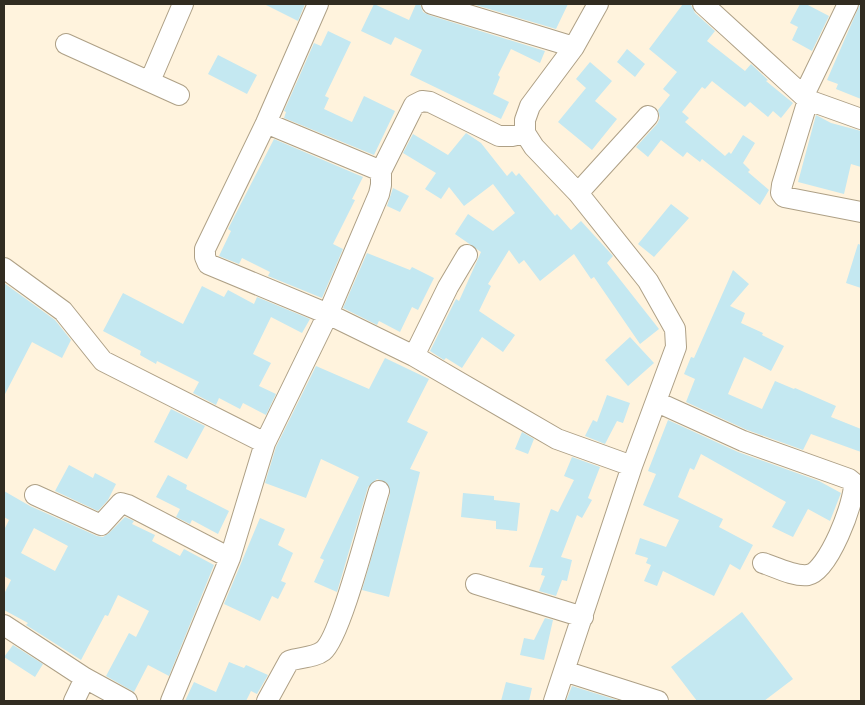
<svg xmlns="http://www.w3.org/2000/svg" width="865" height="705" font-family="'Noto Sans',sans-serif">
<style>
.building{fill:#c4e8f1;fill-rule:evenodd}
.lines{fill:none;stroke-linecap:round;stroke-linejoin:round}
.minor-casing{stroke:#aea086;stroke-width:22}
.minor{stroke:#fff;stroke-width:20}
</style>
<rect width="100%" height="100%" fill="#fff3dd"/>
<path class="building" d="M264,4H305L298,21Z
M374,4L409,20L416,4H420L423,12L429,15L545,51L540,63L511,49L498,75L500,77L493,94L509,102L501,119L410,75L422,50L395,37L391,45L361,31Z
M472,4H568L556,29Z
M683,4L691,5L695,13L715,31L707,41L745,71L751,64L768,80L766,81L793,103L781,118L773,111L768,117L750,102L745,107L712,81L705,89L702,87L682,112L689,118L685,122L725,156L729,152L731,154L743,135L755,143L743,163L750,170L748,172L769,190L760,205L702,159L700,162L687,152L683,157L661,140L648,157L636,147L657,124L660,118L658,110L670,95L663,89L677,72L649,49Z
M800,4H806L829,16L812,51L792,40L798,27L790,23Z
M860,4H861V99L836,89L838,84L827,80Z
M328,31L351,42L325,96L329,98L324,109L352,122L364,96L395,111L374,155L284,118L286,112L284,111L314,43L321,46Z
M627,49L645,64L635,77L617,62Z
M218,55L257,75L247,94L208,74Z
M590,62L612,81L595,101L617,119L592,150L558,122L586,88L576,79Z
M816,115L831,123L861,131V167L851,164L844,194L798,182Z
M466,133L481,143L507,176L512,171L516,176L519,173L555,216L557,214L571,230L581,221L613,256L607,263L659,329L640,344L594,277L591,279L574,254L540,281L524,260L519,264L509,250L488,284L491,286L479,311L515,335L503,352L482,337L462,368L446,358L444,360L430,351L456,299L459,301L481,252L455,234L468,214L493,231L515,213L493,184L464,206L449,187L441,199L425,189L436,173L403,153L413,134L448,155Z
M274,139L363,177L352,199L355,200L333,244L343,249L322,298L268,276L270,272L242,258L239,264L219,256L231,231L228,229Z
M393,188L409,196L400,212L387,206Z
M671,204L689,218L654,257L638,244Z
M858,244L861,245V288L846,283Z
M367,253L410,270L412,267L434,278L418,310L412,307L400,332L379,321L377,325L343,308Z
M733,270L749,284L730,306L745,313L741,323L763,333L762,335L784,346L771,371L744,357L728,394L762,409L775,381L794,389L795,388L836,406L831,417L861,429V452L811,434L803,450L747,430L686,402L695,379L684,374L691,357L694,358Z
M4,283L55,320L71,340L62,358L32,342L4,396Z
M202,286L224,297L228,290L254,304L257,297L310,319L302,333L271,317L253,354L271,363L259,386L276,394L266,415L243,403L240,409L219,398L216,405L193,393L199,382L157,361L156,364L140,355L141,351L103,331L123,293L183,324Z
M630,337L654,363L628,386L605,360Z
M385,358L429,379L407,422L428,432L410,469L420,472L389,597L362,590L390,494L387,483L377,479L368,487L337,592L314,582L324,560L320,558L359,477L321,459L306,498L265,483L276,447L316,366L369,389Z
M607,395L630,403L623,423L617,421L605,444L585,436L593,420L597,422Z
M171,409L205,426L187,459L154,442Z
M668,420L738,452L819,481L841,493L830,521L808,509L793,537L772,527L786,502L701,454L694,470L690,468L678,497L723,519L719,527L753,545L740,570L730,564L714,596L663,571L657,586L644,581L651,565L646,563L648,558L635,554L640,538L666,547L679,520L643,505L656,474L648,471Z
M522,432L534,439L528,454L515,449Z
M572,457L600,467L588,498L592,500L582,518L577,515L561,557L572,560L567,581L562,580L556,596L539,591L545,576L541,575L543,568L529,567L551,509L558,512L574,480L564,476Z
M69,465L93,478L95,473L116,484L108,500L98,511L55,491Z
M168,475L187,485L186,489L229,511L218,534L192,520L190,524L176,517L180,509L156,497Z
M4,491L30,506L97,536L103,537L109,533L125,517L134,521L132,524L155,535L152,541L180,556L184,549L214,565L169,676L148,665L134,692L106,676L129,633L136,637L149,611L118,595L108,616L105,615L81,660L26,625L28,623L4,610V594L11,580L4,576V530L9,520L4,517ZM34,528L68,546L55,571L21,553Z
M463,493L494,496V500L520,503L517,531L496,529V521L461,517Z
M260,518L285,529L278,545L293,553L281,581L286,583L278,599L272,596L260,621L224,604Z
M742,612L793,679L764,701H697L671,667Z
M545,618L553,620L544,660L520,655L524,638L534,640Z
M13,645L43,664L35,677L4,657Z
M229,662L244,668L246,665L268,675L257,694L251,691L246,701H185L194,682L216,692Z
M506,682L532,688L529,701H501Z
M572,686L620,701H566Z"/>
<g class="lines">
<g class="minor-casing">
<path id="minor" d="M318,4L266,123L205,249V257L208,264L328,314L414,356L557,439L632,466
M432,4L574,47
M703,4L808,100L861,119
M66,44L179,95
M150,81L183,4
M804,95L848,4
M808,100L782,185L781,193L784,197L861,212
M266,123L381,171
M578,193L648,116
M4,268L63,311L103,361L265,443
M414,356L448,287L467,255
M657,402L743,441L849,479L854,483C855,502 828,572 808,575C795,577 775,567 763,563
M35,495L101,525L121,503L128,505L230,558
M476,584L583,617
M4,625L85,678L127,701
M564,671L658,701
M74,701L85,678
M171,701L230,558L265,443L328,314L379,194L381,185V171L414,105L422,101L430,102L499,136H512L525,133
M267,701L289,661C299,657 314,658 323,651C341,637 370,519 379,491
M554,701L632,466L676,347L675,329L648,281L578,193L534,147L525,133V120L530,106L574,47L598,4"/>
</g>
<use href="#minor" class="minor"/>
</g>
<rect width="865" height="705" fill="none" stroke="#312c21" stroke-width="10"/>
</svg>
